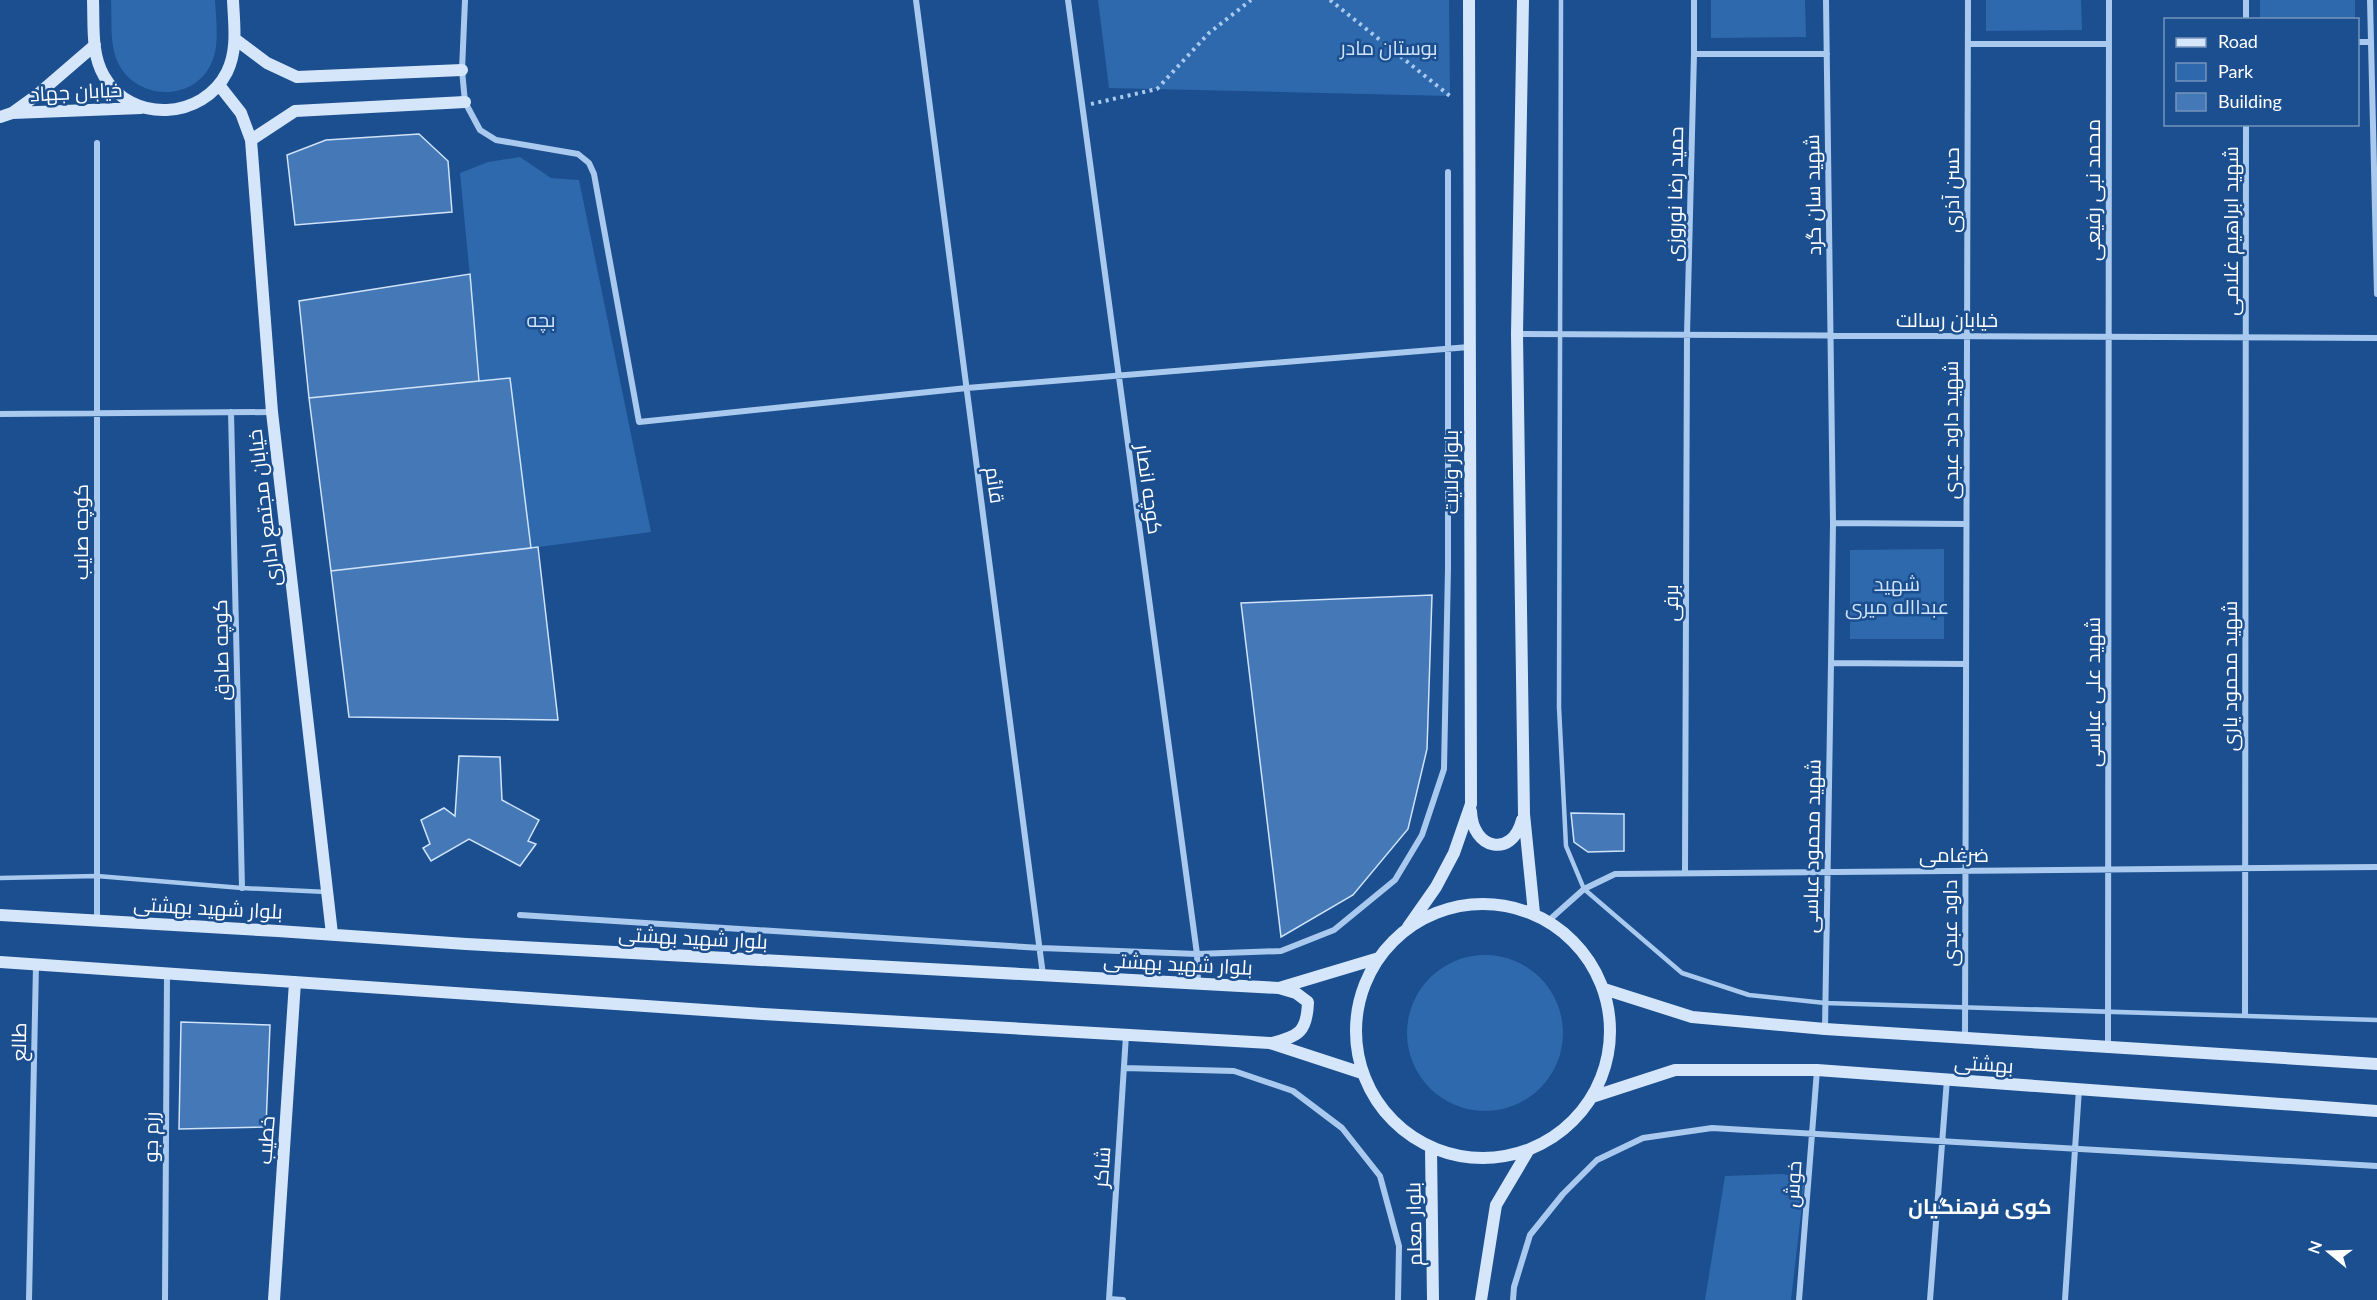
<svg xmlns="http://www.w3.org/2000/svg" width="2377" height="1300" font-family="Lato,Cairo,sans-serif">
<style>
.green{fill:#2e69ad}
.building{fill:#4478b7;stroke:#cfe3fa;stroke-width:1.5}
.lines{fill:none;stroke-linecap:round;stroke-linejoin:round}
.path{stroke:#a9c9ee;stroke-width:4;stroke-dasharray:3 4.5;stroke-linecap:butt}
.lane{stroke:#a9c9ee;stroke-width:4.5}
.street{stroke:#a9c9ee;stroke-width:6}
.secondary{stroke:#d6e6fa;stroke-width:12}
.labels{text-anchor:middle;dominant-baseline:central;stroke-width:5;stroke-linejoin:round;paint-order:stroke}
.park-label{font-size:20px;fill:#cfe3fa;stroke:#1b4f8f}
.street-label{font-size:20px;fill:#fff;stroke:#1b4f8f}
.neighbourhood-label{font-size:21px;font-weight:bold;fill:#fff;stroke:#1b4f8f}
</style>
<rect width="100%" height="100%" fill="#1b4f8f"/>
<path class="green" d="M111,0H215C216,20 220,45 211,64C191,106 128,99 115,55C110,38 112,18 111,0Z
M1098,0H1449L1450,96L1109,88Z
M1711,0H1805L1806,37L1711,38Z
M1986,0H2081L2082,30L1986,31Z
M2260,0H2355V19H2260Z
M520,157L551,178L579,180L651,532L531,548L510,378L480,382L460,173L488,162Z
M1944,549V639H1850V550Z
M1407 1033a78 78 0 1 1 156 0a78 78 0 1 1-156 0Z
M1783,1174L1805,1179L1791,1300H1705L1725,1176Z"/>
<path class="building" d="M419,134L448,161L452,212L295,225L287,155L326,140Z
M470,274L479,381L309,398L299,301Z
M510,378L531,548L331,571L309,398Z
M538,547L558,720L349,717L331,571Z
M1432,595L1427,749L1408,829L1353,895L1281,937L1241,603Z
M459,756L500,757L502,800L539,820L528,841L536,844L520,866L469,839L431,861L423,848L430,844L421,820L444,808L455,816Z
M1571,813L1624,814V851L1588,852L1574,842Z
M181,1022L270,1025L266,1127L179,1129Z"/>
<g class="lines">
<path class="path" d="M1330,0L1450,96
M1091,104L1157,89L1209,33L1251,0"/>
<path class="lane" d="M1561,0L1559,707L1566,846L1584,889L1682,973L1749,995L1825,1003L2377,1020
M0,878L97,876L242,888L327,892"/>
<path class="street" d="M465,0L462,70L465,102L480,130L496,140L578,154L589,163L594,174L639,422L967,388L1469,347
M916,0L1043,975
M1068,0L1197,954L1198,983
M1694,0V54H1827
M1826,0L1833,523L1831,663L1966,664
M2246,0V20
M2370,0L2377,294
M2358,42H2370
M1968,44H2109
M97,143V921
M1517,334L2377,338
M231,412L242,888
M0,414L272,412
M1833,523L1966,524
M1685,872L1687,334L1694,54
M520,915L1041,948L1197,954L1281,951L1334,930L1395,880L1422,835L1444,769L1448,568V172
M1547,922L1584,889L1615,874L2377,867
M2245,1015L2246,124
M1825,1029L1831,663
M1965,1038L1968,0
M2108,1048L2109,0
M1124,1068L1234,1071L1293,1091L1342,1128L1380,1176L1399,1246L1398,1300
M1109,1299L1123,1300
M29,1300L36,965
M165,1300L167,975
M1109,1300L1126,1035
M1513,1300L1514,1287L1530,1235L1563,1194L1597,1160L1643,1138L1712,1128L2377,1166
M1799,1300L1817,1070
M1930,1300L1947,1079
M2065,1300L2079,1089"/>
<path class="secondary" d="M93,0C94,25 91,54 104,76C131,124 203,120 227,72C238,50 234,24 233,0
M1523,0L1517,334L1524,814L1534,913
M235,39L267,63L297,77L462,70
M219,85L241,113L251,140L272,412L332,934
M12,113L37,95L95,45
M0,117L12,113L141,108
M251,140L295,111L465,102
M1471,811C1472,849 1512,859 1522,820
M1356 1031a127 127 0 1 1 254 0a127 127 0 1 1-254 0Z
M0,915L278,931L466,944L1279,988L1379,958
M1408,927L1436,887L1454,853L1471,804L1469,0
M0,962L763,1014L1270,1043L1362,1073
M1604,989L1692,1017L1825,1029L2377,1064
M1272,1043C1299,1036 1307,1032 1308,1002L1296,993L1279,988
M1592,1097L1675,1070H1817L2377,1111
M1431,1148L1433,1300
M274,1300L295,982
M1481,1300L1496,1205L1528,1151"/>
</g>
<g class="labels">
<g class="park-label">
<text x="1389" y="47">بوستان مادر</text>
<text x="541" y="319">بچه</text>
<text x="1897" y="583">شهید<tspan x="1897" dy="23">عبدااله میری</tspan></text>
</g>
<g class="street-label">
<text transform="translate(76 91) rotate(-3)">خیابان جهاد</text>
<text transform="translate(1951 190) rotate(-90)">حسن آذری</text>
<text transform="translate(2092 190) rotate(-90)">محمد نبی رفیعی</text>
<text transform="translate(1674 194) rotate(-89)">حمید رضا نوروزی</text>
<text transform="translate(1812 195) rotate(-91)">شهید سان گرد</text>
<text transform="translate(2230 231) rotate(-90)">شهید ابراهیم غلامی</text>
<text x="1947" y="319">خیابان رسالت</text>
<text transform="translate(1950 430) rotate(-90)">شهید داود عبدی</text>
<text transform="translate(1450 472) rotate(-90)">بلوار ولایت</text>
<text transform="translate(996 485) rotate(82)">قائم</text>
<text transform="translate(1150 489) rotate(82)">کوچه انصار</text>
<text transform="translate(263 508) rotate(-97)">خیابان مجتمع اداری</text>
<text transform="translate(80 532) rotate(-90)">کوچه صایب</text>
<text transform="translate(1670 603) rotate(-90)">برفی</text>
<text transform="translate(220 650) rotate(-91)">کوچه صادق</text>
<text transform="translate(2229 676) rotate(-90)">شهید محمود یاری</text>
<text transform="translate(2092 692) rotate(-90)">شهید علی عباسی</text>
<text transform="translate(1811 846) rotate(-89)">شهید محمود عباسی</text>
<text x="1954" y="854">ضرغامی</text>
<text transform="translate(208 907) rotate(3)">بلوار شهید بهشتی</text>
<text transform="translate(1949 923) rotate(-90)">داود عبدی</text>
<text transform="translate(693 937) rotate(3)">بلوار شهید بهشتی</text>
<text transform="translate(1178 963) rotate(3)">بلوار شهید بهشتی</text>
<text transform="translate(18 1042) rotate(-89)">طالع</text>
<text transform="translate(1984 1063) rotate(4)">بهشتی</text>
<text transform="translate(150 1137) rotate(-89)">رزم جو</text>
<text transform="translate(265 1140) rotate(-86)">خطیب</text>
<text transform="translate(1101 1167) rotate(-86)">شاکر</text>
<text transform="translate(1792 1184) rotate(-86)">خوش</text>
<text transform="translate(1413 1224) rotate(-91)">بلوار معلم</text>
</g>
<g class="neighbourhood-label">
<text x="1980" y="1205">کوی فرهنگیان</text>
</g>
</g>
<rect x="2164" y="18" width="195" height="108" fill="#1b4f8f" stroke="#7695bc" stroke-width="1.5"/>
<rect x="2176" y="38" width="30" height="9" fill="#d6e6fa" stroke="#7695bc" stroke-width="1.5"/>
<text x="2218" y="48" font-size="18" fill="#ffffff">Road</text>
<rect x="2176" y="63" width="30" height="18" fill="#2e69ad" stroke="#7695bc" stroke-width="1.5"/>
<text x="2218" y="78" font-size="18" fill="#ffffff">Park</text>
<rect x="2176" y="93" width="30" height="18" fill="#4478b7" stroke="#7695bc" stroke-width="1.5"/>
<text x="2218" y="108" font-size="18" fill="#ffffff">Building</text>
<g transform="translate(2329 1252) rotate(289)" stroke="#1b4f8f" stroke-width="4.5" paint-order="stroke">
<path d="M0-4.5L10 22L0 15L-10 22Z" fill="#ffffff"/>
<text y="-9" font-size="16" font-weight="bold" text-anchor="middle" fill="#ffffff">N</text>
</g>
</svg>
